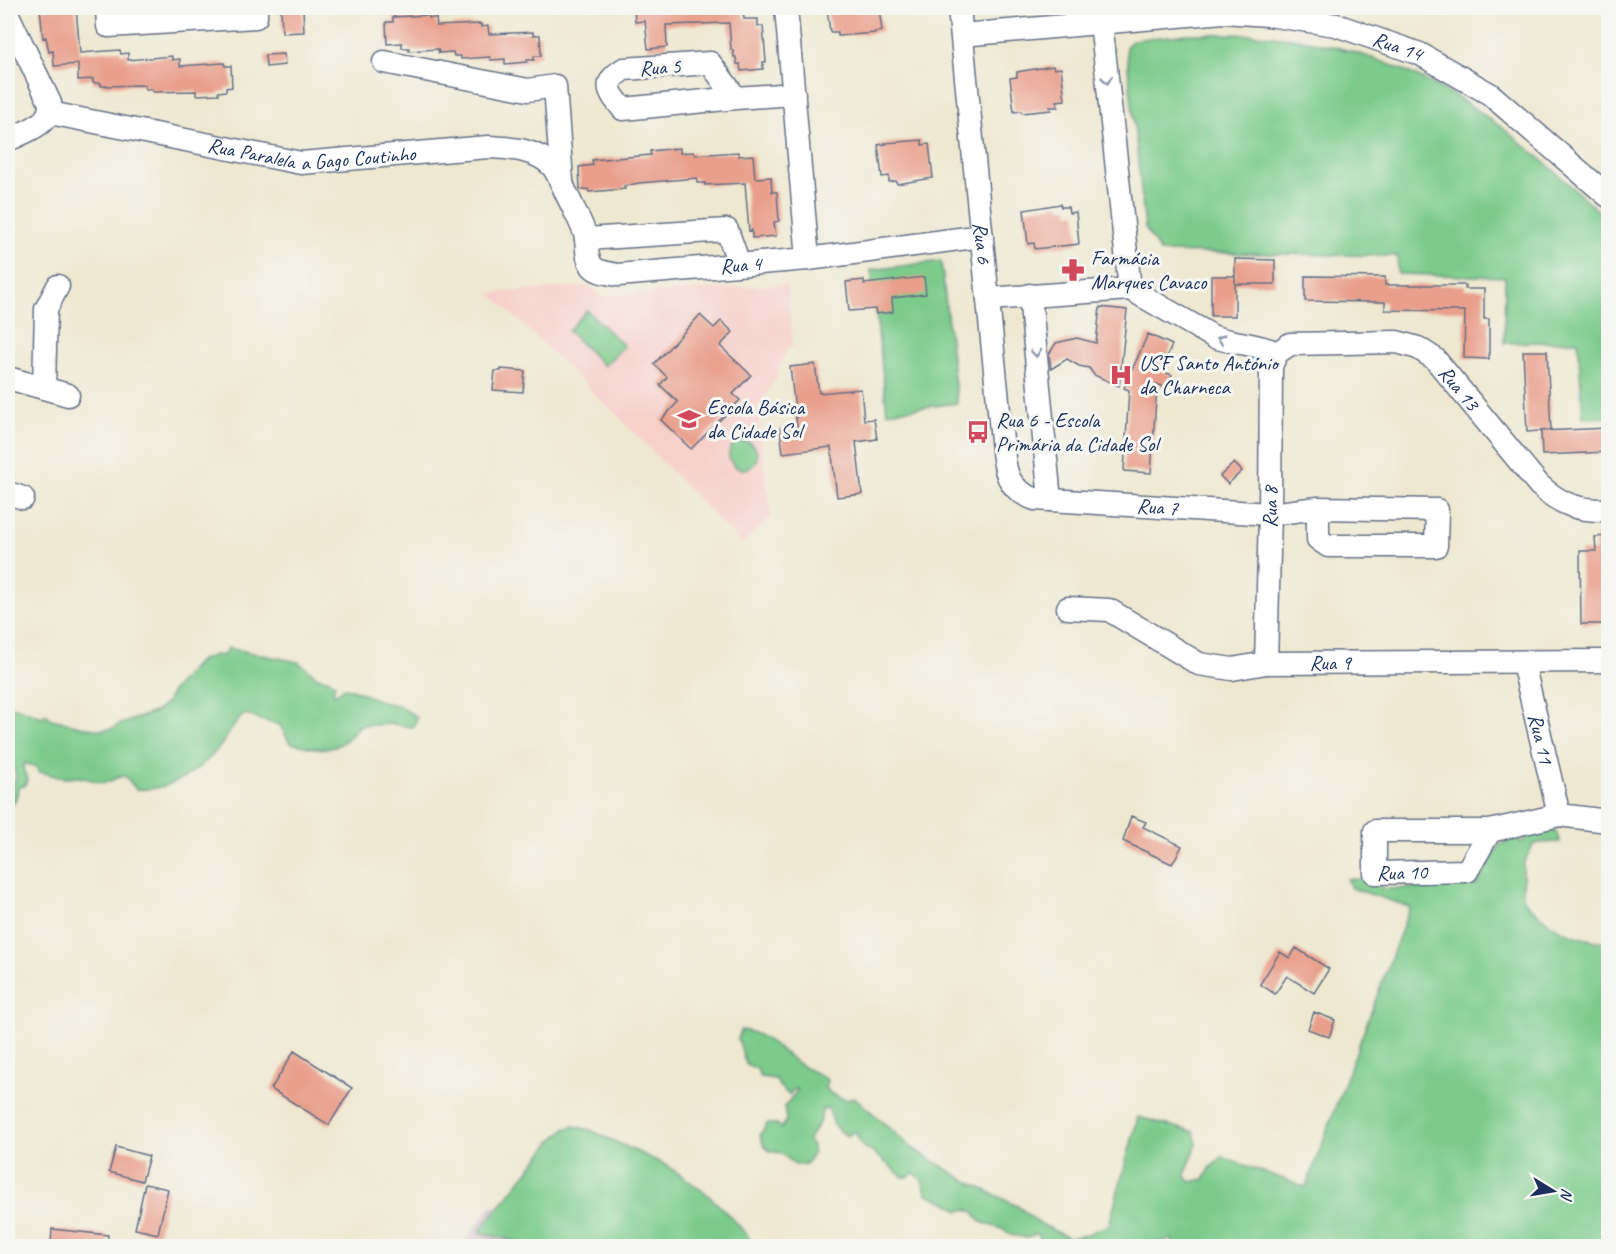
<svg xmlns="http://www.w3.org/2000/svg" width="1616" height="1254" font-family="Caveat,sans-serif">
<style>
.built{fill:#f7d0cb}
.industrial{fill:#d2bec2}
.green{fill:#7ccb8b;stroke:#4c7d74;stroke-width:1.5}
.building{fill:#e99f8b}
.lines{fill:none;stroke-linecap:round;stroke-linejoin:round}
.minor-casing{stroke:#657086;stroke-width:25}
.minor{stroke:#fff;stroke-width:22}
.oneway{stroke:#8d97ae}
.labels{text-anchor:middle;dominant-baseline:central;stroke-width:6;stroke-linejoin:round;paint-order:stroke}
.street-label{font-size:21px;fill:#1b2f5e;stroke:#f6f6f2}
.poi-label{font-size:21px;fill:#1b2f5e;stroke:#f6f6f2;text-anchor:start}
</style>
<rect width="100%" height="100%" fill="#f6f6f2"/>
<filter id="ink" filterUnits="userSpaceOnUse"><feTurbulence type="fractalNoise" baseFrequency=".0167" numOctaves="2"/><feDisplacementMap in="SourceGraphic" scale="12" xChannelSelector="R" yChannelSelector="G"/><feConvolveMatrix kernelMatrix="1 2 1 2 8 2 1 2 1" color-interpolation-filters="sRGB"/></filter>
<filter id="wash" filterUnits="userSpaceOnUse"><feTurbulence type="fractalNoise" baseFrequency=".008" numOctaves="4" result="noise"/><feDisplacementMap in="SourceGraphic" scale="24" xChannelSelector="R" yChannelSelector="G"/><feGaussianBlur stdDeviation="1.35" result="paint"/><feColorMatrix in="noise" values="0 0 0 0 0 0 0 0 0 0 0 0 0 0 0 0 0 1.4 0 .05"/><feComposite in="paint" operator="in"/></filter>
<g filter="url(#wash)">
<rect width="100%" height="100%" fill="#eee8d0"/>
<path class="built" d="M787,284L793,346L787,347L778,371V377L757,407L771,517L742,545L633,431L490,293L590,286L602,296Z"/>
<path class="industrial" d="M492,1205L588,1246H460Z"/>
<path class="green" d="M1188,34C1226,34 1265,33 1302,40C1374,52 1443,83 1501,127C1539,155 1573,188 1608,220V417L1583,418L1578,341L1504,343L1505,277L1398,274L1397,256L1160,252L1145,228L1126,47L1133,40Z
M941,261L957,403L887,412L871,270Z
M587,310L624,346L604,366L568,331Z
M729 455a14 14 0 1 1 28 0a14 14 0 1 1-28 0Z
M228,648L298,662L318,677L330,680L335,685L333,691L335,695L343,688L352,689L385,703L398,705L417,717L414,727C407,727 401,725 394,724C382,724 372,726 360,725C336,756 325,750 290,743L279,724C263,724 259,717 245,714C235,721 229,734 222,744C201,770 171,792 136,789L125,776C115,777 115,780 107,782C98,785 88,777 78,777C71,777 65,779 58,777C52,775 47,773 39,772L36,767L25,763L23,769L28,779L24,786L18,787L17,795L14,803H8V790L10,789L16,777L14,768L8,764V707H16L42,717L46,714L51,719C69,722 105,737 118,725L157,711L166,703L172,691L199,661L214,655L223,656Z
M1549,829L1556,832L1560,842L1539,843L1533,845L1523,864V899C1547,926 1572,940 1608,942V1246H1174L1172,1239L1143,1246H1045L1037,1233L1028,1238L1011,1235L1002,1229L981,1222L974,1212L966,1209L959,1211L948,1203L927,1194L921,1179L914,1173L909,1177H903L875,1154L861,1145L856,1133L853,1132L848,1136C832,1129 834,1122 828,1108L822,1109L821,1119L809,1139L814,1153L806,1164L795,1165L781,1153L770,1151L764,1146L760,1135L767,1124H777L782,1128L786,1120L784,1107L797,1091L795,1088L789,1095L779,1086L776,1079L760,1077L757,1069L746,1064L738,1039L741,1030C764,1032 782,1053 802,1066C811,1071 819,1073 827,1080L825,1088L833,1095L847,1100L854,1097L912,1148L963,1179L1019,1207L1037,1222L1069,1238L1085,1235L1109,1225L1138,1117L1194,1132L1197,1144L1185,1175L1190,1182L1204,1179L1211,1167L1222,1157L1306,1187L1410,907L1351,888L1347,879H1373L1384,889L1476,885L1500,844L1519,837L1520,843L1524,842L1525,836Z
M574,1126L590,1130L668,1166L708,1195L734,1220L756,1246H534L479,1232L551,1142L565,1129Z"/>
<g id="blocks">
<path class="building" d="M40,8H76L80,53L120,50L121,54L128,53V60L172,56V60L180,59V66L224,63L225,66H231L232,87L226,88V91L218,92L219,94L196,95V91L153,92L152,89H145V85L101,86V83H93V79L78,80V64L54,66L53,51L49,52L46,37L43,38Z
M281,8H303L304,32L282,33Z
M634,8H743L744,19H758V26H763L766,62H763V69L741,71L740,64H737L736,57H734L733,50H731L729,23L666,25L667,47L648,49L645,21L635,22Z
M827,8H879L882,31L875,32V33L838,36V32H830Z
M429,15V18H436L437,26L481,24V27L488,26L489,34L533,32V35H540L541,56H534V60H527V62L505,64V59L491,60L490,57L461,59V56H454L453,52L439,53L438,49L409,51V48H402V43L387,44L386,22H393V17Z
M284,54L285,65L266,67L265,55Z
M1053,66L1054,69L1061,68L1065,100L1057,101L1058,107H1050L1051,110L1022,113L1021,111L1014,112L1010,78L1017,77V72Z
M922,140V145L929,144L933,178L897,184L896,181L889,182V176L882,177L878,145L886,144L885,143Z
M680,148V153L694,152L695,155L738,152L739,156L753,155L755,178L771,177L772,192H777L779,221L774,222L776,236L752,238V230L749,231L745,183L705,185V183H697V178L639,183L624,186L625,189L589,192L588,189L580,190L579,167L593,165L592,160L651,155L650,151Z
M1060,204L1061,207H1068L1069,213L1076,212L1079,244L1035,249L1034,243L1028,244L1024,210Z
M1235,259L1275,260V284H1235Z
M1211,276H1235V316H1211Z
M1305,276L1385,277V285H1465V289H1484V319H1489V359L1464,358L1465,311L1385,310V302L1305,301Z
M924,277L926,294L892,298L893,312L876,314L875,309L849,311L846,282L864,280V284Z
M1100,307L1127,310L1119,386L1094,375L1089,368L1079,366L1067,359L1051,369L1049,354L1056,343L1077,338L1096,343Z
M700,315L714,328L721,321L733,332L720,346L751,375L733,394L740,400L691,449L661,420L678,402L660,385L667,377L654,364Z
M1148,334L1172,345L1161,371L1172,375L1166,388L1157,384L1151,473L1124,471L1129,390L1124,388Z
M1523,351H1547L1551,430L1527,432Z
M815,364L819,393L861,389L864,420L874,419L877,439L856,442L862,494L837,497L831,447L783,453L780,429L797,427L790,367Z
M501,369L525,371L523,392L493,390L495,371H501Z
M1608,428V452L1542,455L1541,431Z
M1234,463L1242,471L1228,484L1220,476Z
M1608,536V624H1581L1580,551H1596L1595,537Z
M1131,816L1146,822L1143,827L1182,846L1172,864L1123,841Z
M1296,948L1329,969L1314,993L1287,976L1275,994L1260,984L1280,952L1290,958Z
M1314,1012L1335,1020L1329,1037L1308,1029Z
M294,1051L352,1088L329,1125L271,1089Z
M116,1147L149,1156L142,1181L109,1172Z
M145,1184L168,1189L158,1234L135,1229Z
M52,1229L108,1235L107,1246L51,1244Z"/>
</g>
</g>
<g filter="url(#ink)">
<use href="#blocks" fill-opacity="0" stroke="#657086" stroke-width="1.5"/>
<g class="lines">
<g class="minor-casing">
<g id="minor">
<path d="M107,8L108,26L256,17V8"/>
<path d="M786,8L808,259"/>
<path id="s1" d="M959,8L1001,431C1005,461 1001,488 1035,499L1270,514L1318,508L1437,510L1436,546H1328L1318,539V508"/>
<path d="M8,15L50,103C52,125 23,132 8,140"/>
<path d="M1101,22L1130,289"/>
<path id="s2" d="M962,35L1223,12L1268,15L1336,25L1420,54L1490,94L1608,196"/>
<path d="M384,62L528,90L555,86L562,181"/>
<path d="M736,98L710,63L624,69C601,83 609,92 623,109L736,98L794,94"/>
<path id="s3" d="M50,113L301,163L488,147C510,148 537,149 553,167C560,177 564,190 570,201C575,212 581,222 585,234C588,245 585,256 592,266C598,273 609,273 618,275L808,259L982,236"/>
<path d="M586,239L727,230L739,264"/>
<path d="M1030,295L1050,500"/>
<path d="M988,299L1130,289L1214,337C1235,344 1257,343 1277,353"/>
<path d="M8,378L68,395"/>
<path d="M44,388L46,309L58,286"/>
<path d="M8,493L23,498"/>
<path id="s4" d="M1068,608L1109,610L1199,664L1232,669L1266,663L1608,661"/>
<path id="s5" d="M1266,663L1270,514L1271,366L1277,353L1290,344L1397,342L1418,348L1435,359L1539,485C1561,505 1579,511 1608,510"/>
<path id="s6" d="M1523,663L1559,815"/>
<path id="s7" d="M1490,831H1375V873L1467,871L1490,831L1559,815L1608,821"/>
</g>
</g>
<use href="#minor" class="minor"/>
</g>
<defs><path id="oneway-chevron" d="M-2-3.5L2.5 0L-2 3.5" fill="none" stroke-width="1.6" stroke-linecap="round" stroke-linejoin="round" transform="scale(1.5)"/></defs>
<g class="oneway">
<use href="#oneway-chevron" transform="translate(1107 80) rotate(84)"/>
<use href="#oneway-chevron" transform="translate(1221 339) rotate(-163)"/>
<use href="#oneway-chevron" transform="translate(1036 353) rotate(84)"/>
</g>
</g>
<defs>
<g id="pharmacy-bare" transform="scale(1.8)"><path d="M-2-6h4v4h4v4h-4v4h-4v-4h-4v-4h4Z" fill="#d1495b" stroke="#f6f6f2" stroke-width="2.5" paint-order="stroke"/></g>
<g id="hospital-bare" transform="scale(1.8)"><path d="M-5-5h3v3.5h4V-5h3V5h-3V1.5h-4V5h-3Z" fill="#d1495b" stroke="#f6f6f2" stroke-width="2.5" paint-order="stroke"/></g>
<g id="school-bare" transform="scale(1.8)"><path d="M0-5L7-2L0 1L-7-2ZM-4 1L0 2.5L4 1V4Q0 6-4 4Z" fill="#d1495b" stroke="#f6f6f2" stroke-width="2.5" paint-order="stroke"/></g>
<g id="bus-bare" transform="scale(1.8)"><path d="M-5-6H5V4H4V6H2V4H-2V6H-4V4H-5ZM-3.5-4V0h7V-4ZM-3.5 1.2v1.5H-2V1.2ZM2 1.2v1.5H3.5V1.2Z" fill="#d1495b" stroke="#f6f6f2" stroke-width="2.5" paint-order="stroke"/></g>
</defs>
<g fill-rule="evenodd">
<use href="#pharmacy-bare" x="1073" y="270"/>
<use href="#hospital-bare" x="1121" y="375"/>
<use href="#school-bare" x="689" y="419"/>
<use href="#bus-bare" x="978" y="432"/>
</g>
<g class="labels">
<g class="street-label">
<text stroke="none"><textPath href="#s2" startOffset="441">Rua 14</textPath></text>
<text transform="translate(660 67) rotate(-4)">Rua 5</text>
<text stroke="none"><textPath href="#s3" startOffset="266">Rua Paralela a Gago Coutinho</textPath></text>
<text stroke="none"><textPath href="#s1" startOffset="236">Rua 6</textPath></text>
<text stroke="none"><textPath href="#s3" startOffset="772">Rua 4</textPath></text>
<text stroke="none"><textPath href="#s5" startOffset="514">Rua 13</textPath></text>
<text stroke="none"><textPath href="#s1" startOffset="630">Rua 7</textPath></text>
<text stroke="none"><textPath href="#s5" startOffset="156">Rua 8</textPath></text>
<text stroke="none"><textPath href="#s4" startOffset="278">Rua 9</textPath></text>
<text stroke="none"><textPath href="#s6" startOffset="78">Rua 11</textPath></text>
<text stroke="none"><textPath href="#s7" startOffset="184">Rua 10</textPath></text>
</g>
<g class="poi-label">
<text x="1091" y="258">Farmácia<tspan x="1091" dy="24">Marques Cavaco</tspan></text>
<text x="1139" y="363">USF Santo António<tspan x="1139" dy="24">da Charneca</tspan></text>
<text x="707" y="407">Escola Básica<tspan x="707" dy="24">da Cidade Sol</tspan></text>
<text x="996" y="420">Rua 6 - Escola<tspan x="996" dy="24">Primária da Cidade Sol</tspan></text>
</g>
</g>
<rect width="1616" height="1254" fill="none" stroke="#f6f6f2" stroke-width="30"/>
<g transform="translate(1553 1191) rotate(101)" stroke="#f6f6f2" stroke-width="4.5" paint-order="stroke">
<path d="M0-4.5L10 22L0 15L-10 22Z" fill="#1b2f5e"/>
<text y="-9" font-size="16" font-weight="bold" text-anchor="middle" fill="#1b2f5e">N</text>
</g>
</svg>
